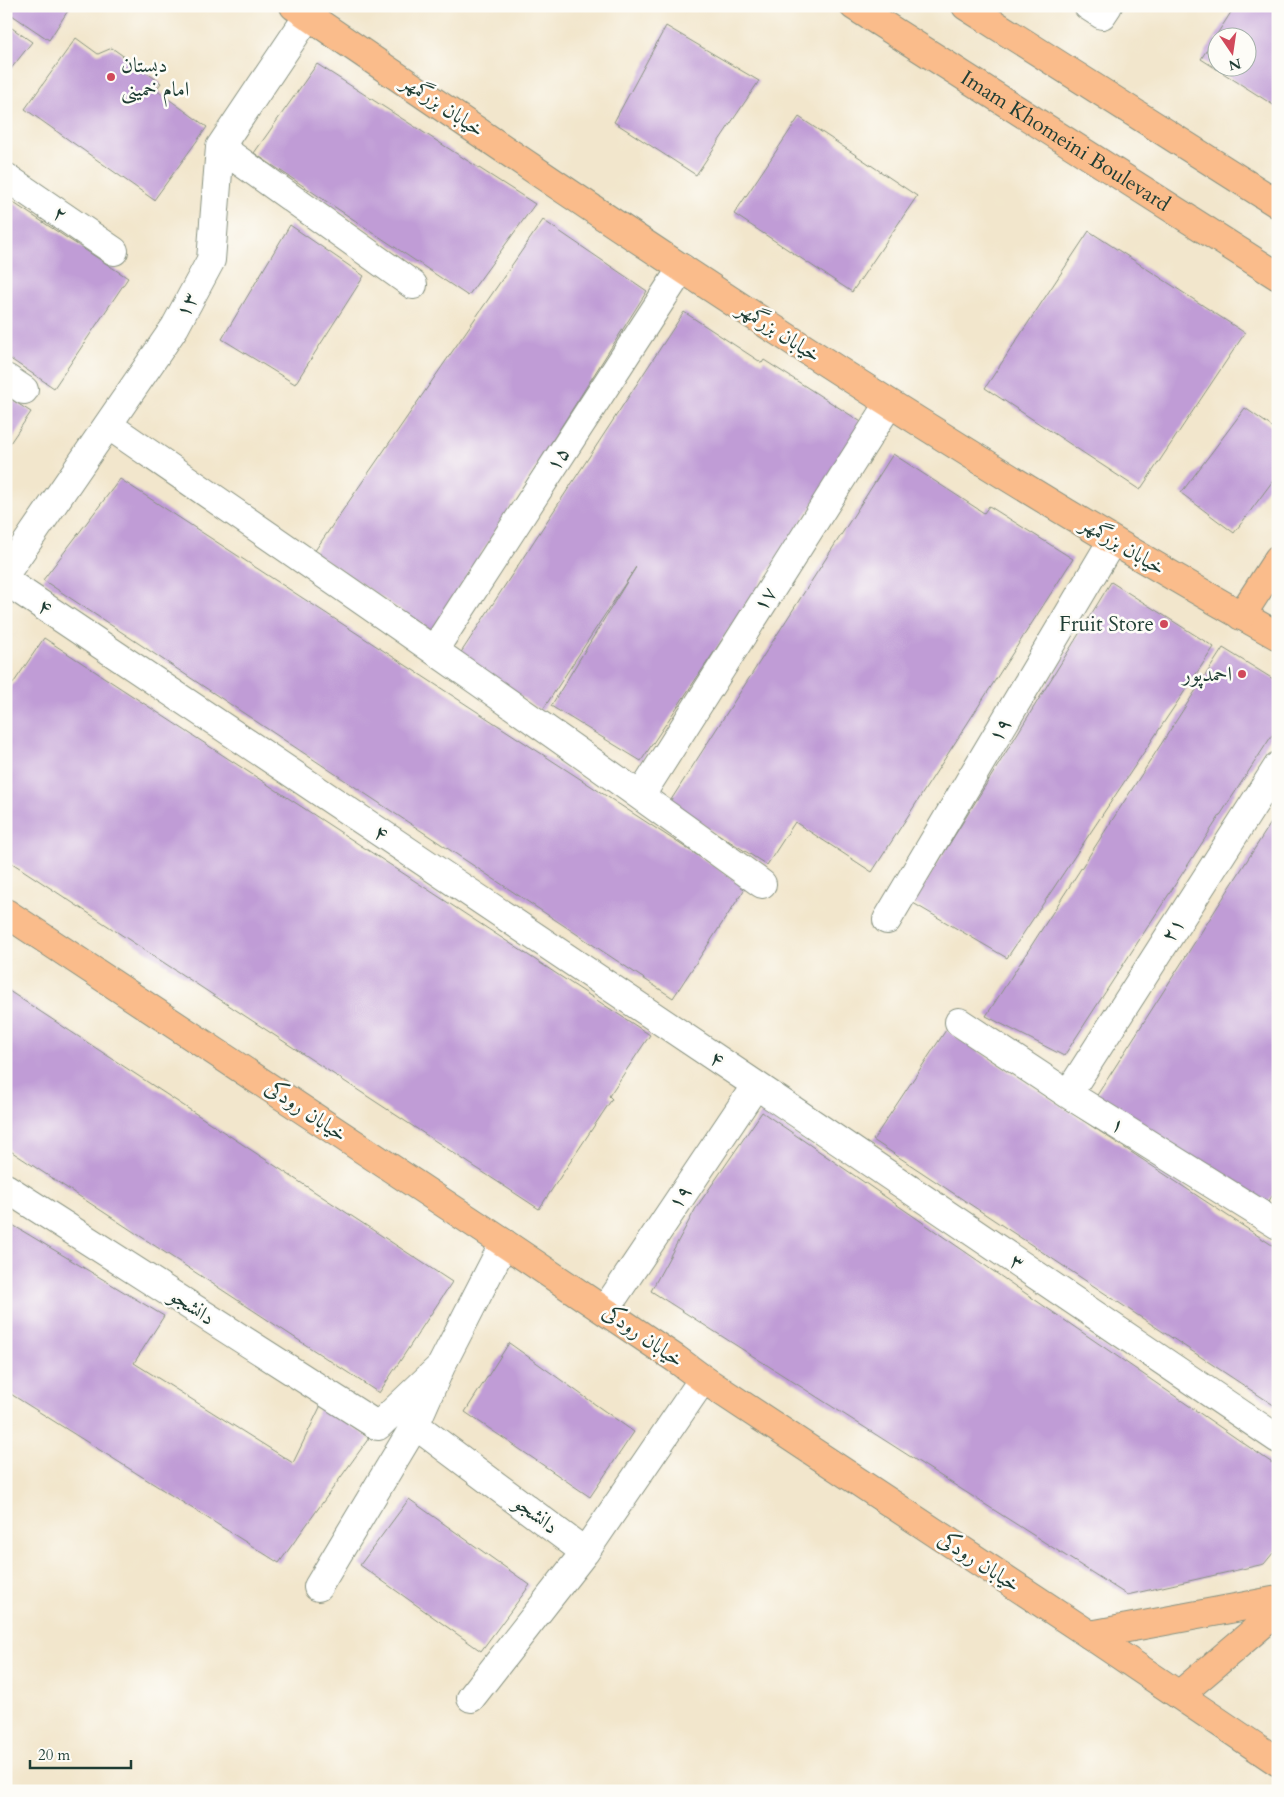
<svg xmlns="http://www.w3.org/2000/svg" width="1284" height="1797" font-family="Cardo,Amiri,serif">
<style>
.building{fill:#c09cd6;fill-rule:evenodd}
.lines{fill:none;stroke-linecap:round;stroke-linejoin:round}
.minor-casing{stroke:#889280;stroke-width:30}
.major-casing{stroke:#889280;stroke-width:30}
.minor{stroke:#fff;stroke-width:28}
.major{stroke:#fabc8b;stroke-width:28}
.poi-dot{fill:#d1495b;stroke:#fdfcf7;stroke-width:2}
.labels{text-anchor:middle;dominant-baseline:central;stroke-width:5;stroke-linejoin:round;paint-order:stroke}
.poi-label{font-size:21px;fill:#1f3d34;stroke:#fdfcf7;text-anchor:end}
.street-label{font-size:21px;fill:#1f3d34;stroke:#fdfcf7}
</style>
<rect width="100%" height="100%" fill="#fdfcf7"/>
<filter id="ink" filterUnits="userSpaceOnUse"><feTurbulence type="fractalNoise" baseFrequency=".02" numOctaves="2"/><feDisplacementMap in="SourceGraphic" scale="10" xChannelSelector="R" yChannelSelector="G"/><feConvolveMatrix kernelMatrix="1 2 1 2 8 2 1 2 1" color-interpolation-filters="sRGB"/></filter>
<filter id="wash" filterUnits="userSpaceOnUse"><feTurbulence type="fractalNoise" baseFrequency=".0096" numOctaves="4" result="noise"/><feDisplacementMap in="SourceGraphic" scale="20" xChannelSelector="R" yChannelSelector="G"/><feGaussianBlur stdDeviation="1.12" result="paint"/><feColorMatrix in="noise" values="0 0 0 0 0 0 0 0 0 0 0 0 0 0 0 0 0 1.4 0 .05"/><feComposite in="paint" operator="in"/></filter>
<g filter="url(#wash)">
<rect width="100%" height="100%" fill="#f2e6cc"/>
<g id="blocks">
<path class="building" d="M6,6H71L49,40L6,11Z
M1235,6H1278V108L1201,59ZM1216,38H1246V68H1216Z
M6,24L32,42L6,75Z
M666,26L759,81L696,175L614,122Z
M76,38L98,54L112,48L161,83L156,90L207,127L154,200L25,109Z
M317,64L535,204L468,296L254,153Z
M799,117L917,196L852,292L734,214Z
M6,198L128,278L54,388L6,356Z
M543,220L647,291L432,631L314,552Z
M290,225L364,276L295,384L222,339Z
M1089,231L1245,333L1140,490L985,388Z
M684,312L762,363L764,360L866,425L641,761L551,706L636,567L542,711L460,654Z
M6,396L31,412L6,449Z
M1245,408L1278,431V474L1234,533L1181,493Z
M893,454L984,513L989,506L1073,559L872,872L795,822L767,865L669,803Z
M120,479L746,887L673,998L43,580Z
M1111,582L1214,647L1007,958L913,903Z
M44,638L650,1035L609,1096L612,1099L539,1209L6,859V694Z
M1223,648L1278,682V726L1064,1056L986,1016Z
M1278,812V1187L1263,1210L1094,1100Z
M6,989L452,1282L379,1393L6,1148Z
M946,1030L1278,1249V1408L873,1140Z
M762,1112L1278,1467V1547L1264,1564L1127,1595L651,1291L696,1208Z
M6,1221L164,1316L134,1363L293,1463L321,1405L369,1438L279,1563L6,1391Z
M509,1343L634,1432L590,1497L465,1412Z
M409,1499L530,1585L481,1651L360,1565Z"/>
</g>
</g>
<g filter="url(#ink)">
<use href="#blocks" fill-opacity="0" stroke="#889280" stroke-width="1"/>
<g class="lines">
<g class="minor-casing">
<path id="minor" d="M1088,6L1102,15L1108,6
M220,147L413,285
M6,177L114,251
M6,378L24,390
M108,425C327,576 547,727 762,884
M6,573L175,327L211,260L220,147L308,16
M6,581L756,1085L1278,1439
M434,650L682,268
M641,795L889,404
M887,920L1112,541
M959,1022L1068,1094L1278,1225
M1068,1094L1278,766
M6,1188L378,1426L441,1366
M605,1310L756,1085
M415,1425L585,1552
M318,1587L415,1425L441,1366L504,1243
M471,1698L585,1552L703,1379"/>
</g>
<g class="major-casing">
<g id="major">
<path d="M294,6C616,226 938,446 1278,636"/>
<path id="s1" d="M854,6L1278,276"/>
<path d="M966,6L1278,204"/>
<path d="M1241,616L1278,559"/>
<path d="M6,913L504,1243L676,1359L703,1379L1090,1635L1278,1762"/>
<path d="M1090,1635L1278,1600"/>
<path d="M1179,1695L1278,1611"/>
</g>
</g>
<use href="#minor" class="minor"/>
<use href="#major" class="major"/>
</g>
</g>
<g class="poi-dot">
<circle cx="111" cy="77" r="5"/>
<circle cx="1164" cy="624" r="5"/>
<circle cx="1242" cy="674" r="5"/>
</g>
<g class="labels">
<g class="poi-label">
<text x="121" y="65" text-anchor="start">دبستان<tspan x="121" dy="24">امام خمینی</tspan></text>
<text x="1154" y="624">Fruit Store</text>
<text x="1232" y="674">احمدپور</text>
</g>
<g class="street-label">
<text transform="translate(443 106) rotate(34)">خیابان بزرگمهر</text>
<text stroke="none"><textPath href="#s1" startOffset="251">Imam Khomeini Boulevard</textPath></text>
<text transform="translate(60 214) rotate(35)">۲</text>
<text transform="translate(187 305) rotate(-62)">۱۳</text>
<text transform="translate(779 332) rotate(33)">خیابان بزرگمهر</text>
<text transform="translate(558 459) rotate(-57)">۱۵</text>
<text transform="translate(1123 546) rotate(31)">خیابان بزرگمهر</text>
<text transform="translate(765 599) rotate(-58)">۱۷</text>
<text transform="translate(45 607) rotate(34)">۴</text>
<text transform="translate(1000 730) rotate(-59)">۱۹</text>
<text transform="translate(381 833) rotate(34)">۴</text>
<text transform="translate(1173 930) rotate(-57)">۲۱</text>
<text transform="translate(717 1059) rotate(34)">۴</text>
<text transform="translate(306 1111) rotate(34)">خیابان رودکی</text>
<text transform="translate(1118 1125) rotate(32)">۱</text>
<text transform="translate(680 1197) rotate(-56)">۱۹</text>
<text transform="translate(1017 1262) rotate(34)">۳</text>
<text transform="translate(192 1307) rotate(33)">دانشجو</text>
<text transform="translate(643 1336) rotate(35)">خیابان رودکی</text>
<text transform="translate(536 1515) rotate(37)">دانشجو</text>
<text transform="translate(979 1562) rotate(33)">خیابان رودکی</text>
</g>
</g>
<rect width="1284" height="1797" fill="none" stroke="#fdfcf7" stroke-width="25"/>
<g transform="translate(1232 52) rotate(167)"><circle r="24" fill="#fdfcf7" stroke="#a4b0a9"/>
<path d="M0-4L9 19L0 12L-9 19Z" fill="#d1495b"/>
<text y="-8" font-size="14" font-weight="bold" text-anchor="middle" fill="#1f3d34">N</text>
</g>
<path d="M30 1760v8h101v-8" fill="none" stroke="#1f3d34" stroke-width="2.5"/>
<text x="38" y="1760" font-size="15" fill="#1f3d34" stroke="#fdfcf7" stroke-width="4" paint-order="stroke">20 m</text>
</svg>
